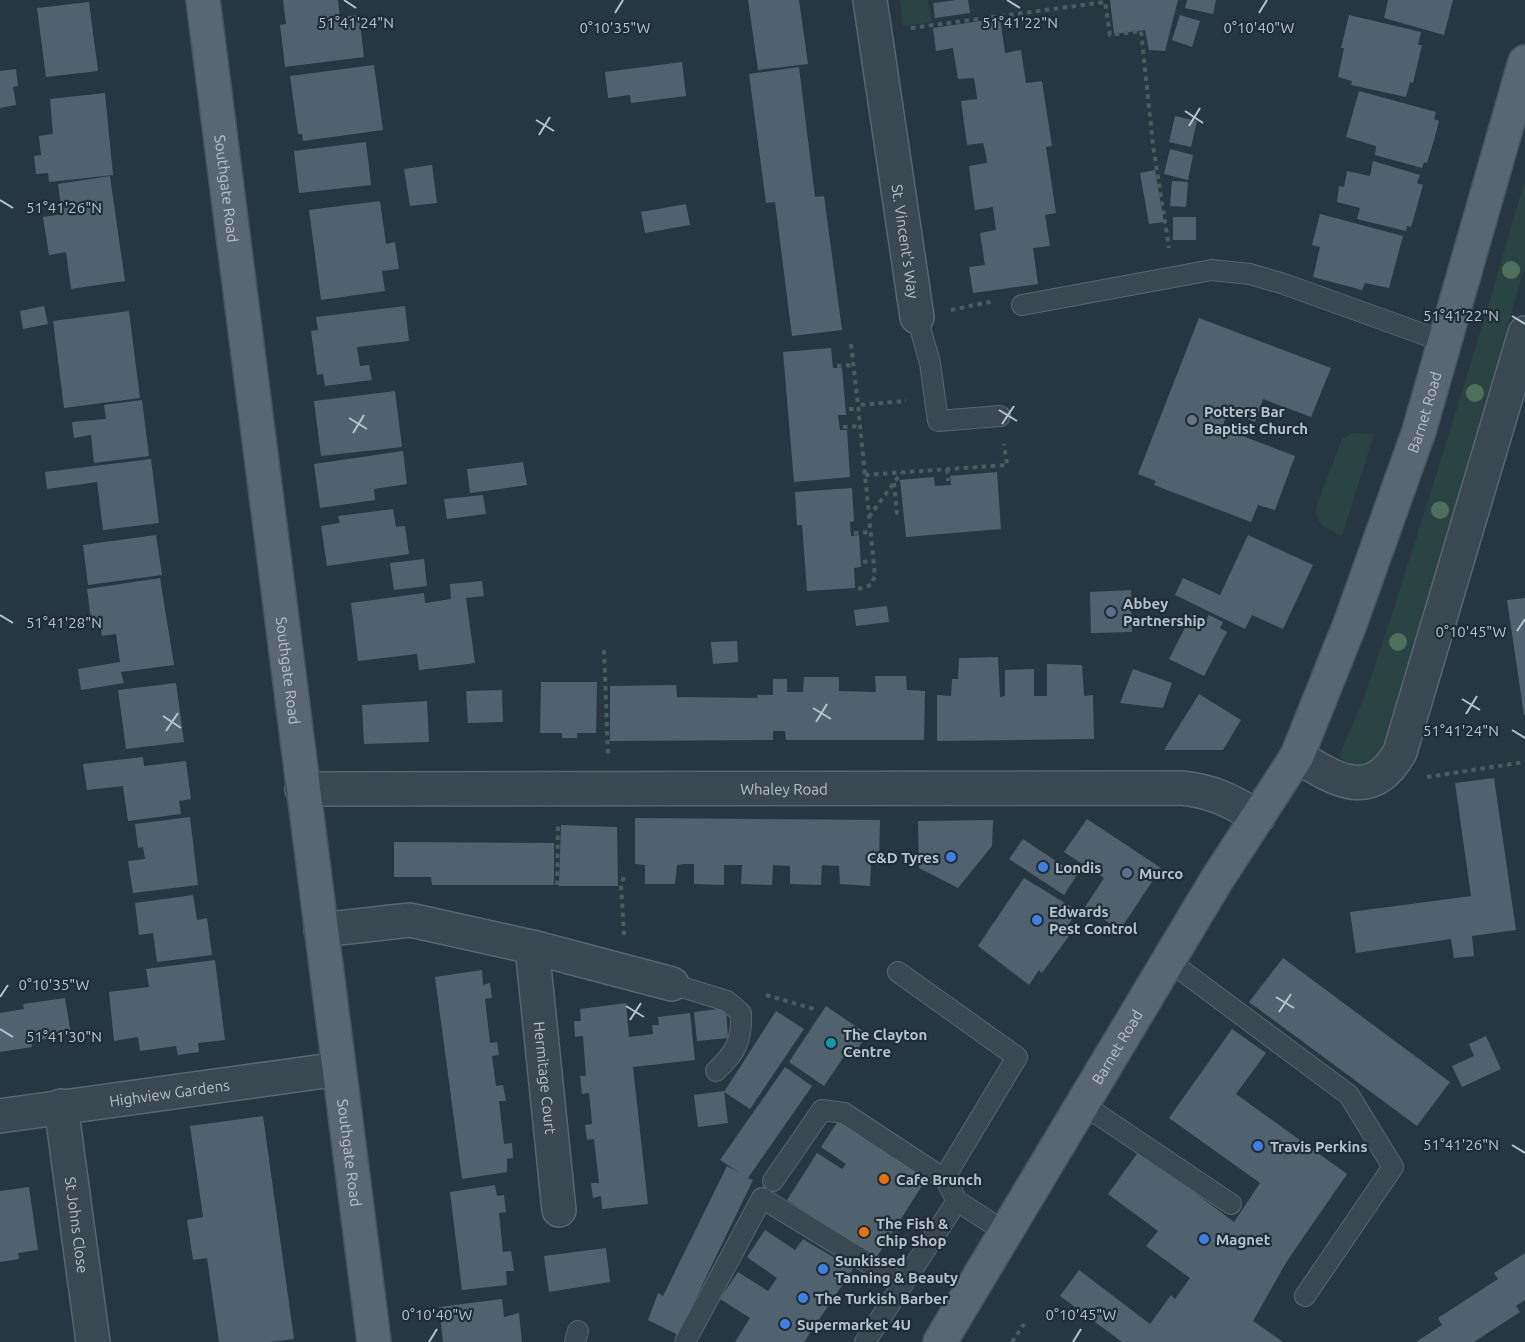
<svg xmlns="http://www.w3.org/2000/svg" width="1525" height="1342" font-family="Ubuntu,sans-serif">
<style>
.green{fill:#284342}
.building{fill:#51626f}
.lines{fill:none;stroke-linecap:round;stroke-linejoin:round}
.lane-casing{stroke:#58666f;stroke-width:22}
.street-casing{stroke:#58666f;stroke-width:36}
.primary-casing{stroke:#47545e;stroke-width:36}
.path{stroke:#465f5e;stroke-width:4;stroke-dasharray:4.5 4.5;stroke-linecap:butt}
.lane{stroke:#3a4852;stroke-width:20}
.street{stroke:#3a4852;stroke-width:33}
.primary{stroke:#586772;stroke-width:33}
.tree{fill:#4e6f5c}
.ticks{fill:none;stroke:#b7c3cc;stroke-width:2}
.worship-dot{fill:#6b7280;stroke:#1f2d37;stroke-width:2}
.service-dot{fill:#5c6f8a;stroke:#1f2d37;stroke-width:2}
.shop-dot{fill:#3f7fe0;stroke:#1f2d37;stroke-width:2}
.culture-dot{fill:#0f9aa8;stroke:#1f2d37;stroke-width:2}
.food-dot{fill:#e8710a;stroke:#1f2d37;stroke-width:2}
.labels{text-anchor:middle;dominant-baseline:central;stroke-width:4.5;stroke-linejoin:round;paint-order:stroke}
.street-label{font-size:15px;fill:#b7c3cc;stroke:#1f2d37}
.poi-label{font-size:15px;font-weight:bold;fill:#b7c3cc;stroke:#1f2d37;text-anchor:start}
.ticks-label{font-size:15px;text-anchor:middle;fill:#b7c3cc;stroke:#1f2d37;stroke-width:4.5;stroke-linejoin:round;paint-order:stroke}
</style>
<rect width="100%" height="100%" fill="#263742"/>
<path class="green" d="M900,0H928L932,22L903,26Z
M1525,179V266L1387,743C1377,764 1355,775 1339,755C1371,689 1391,615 1414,545C1453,423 1490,302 1525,179Z
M1352,433L1374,434L1342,536C1328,529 1315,525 1316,507L1342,439Z"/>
<path class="building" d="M283,0H338L340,17L359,15L364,57L285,67L280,25L286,24Z
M748,0H799L808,64L758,70Z
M957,0H968L970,13L935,18L933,3Z
M1110,0H1178L1165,51L1149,50L1145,30L1114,34Z
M1187,0H1216L1213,14L1185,8Z
M1388,0H1453L1444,35L1384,18Z
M89,2L98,71L46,77L37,8Z
M1180,15L1200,21L1192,47L1172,40Z
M1349,15L1421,32L1418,45H1422L1413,83L1410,82L1406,97L1351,85L1352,81L1338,77L1344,48H1341Z
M1000,18L1005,53L1021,50L1026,83L1042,81L1052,146L1046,147L1056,213L1045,215L1050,246L1033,248L1038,284L973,293L969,267L985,265L980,233L996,230L993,207L975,210L972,190L969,166L987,163L986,155L983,143L967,145L961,101L977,99L976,90L974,78L958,79L953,48L936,51L933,28Z
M682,62L686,96L631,103L630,95L608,98L605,72Z
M374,65L383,130L303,141L302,134H298L290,76Z
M799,67L815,197L824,196L842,330L792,336L775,202L766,203L749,74Z
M16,69L18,86L13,87L16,105L0,108V71Z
M1359,91L1436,112L1434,119L1439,121L1434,140L1427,163L1424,162L1422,168L1375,155L1376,146L1346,137Z
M105,93L113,175L49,182L48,173L36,174L34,156L41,155L39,136L53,134L50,99Z
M1175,116L1197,121L1191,147L1169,142Z
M366,142L371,185L299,193L294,151Z
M1170,149L1193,155L1188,180L1164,174Z
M1373,161L1420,175L1417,183L1423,185L1411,227L1407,226L1406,231L1357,219L1360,208L1337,202L1339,186L1344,187L1347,171L1370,176Z
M432,165L437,203L410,206L404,169Z
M1155,170L1164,222L1149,224L1140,173Z
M110,176L125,281L71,289L66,252L49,255L43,217L62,214L58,184Z
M1172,181L1188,182L1186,207L1170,206Z
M380,201L386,244L395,242L399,269L382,271L385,291L321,300L309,210Z
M686,204L690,225L645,233L641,212Z
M1320,214L1403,236L1389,288L1365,283L1362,290L1313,277L1320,247L1312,245Z
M1173,217H1196V240H1173Z
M44,306L48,324L23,329L20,311Z
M405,306L409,341L357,347L360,366L369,365L372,380L325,386L323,374L317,375L311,331L318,330L316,317Z
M129,311L140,398L64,408L53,321Z
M1199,318L1331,368L1311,417L1263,399L1255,422L1228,411L1222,428L1295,456L1275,510L1258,505L1251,522L1154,485L1156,481L1138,474Z
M831,348L833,368H842L846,415H838L840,430H847L850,477L794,482L783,352Z
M395,391L402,447L321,456L314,401Z
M142,400L149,456L94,463L91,435L74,438L72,422L106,419L104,405Z
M403,451L407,484L374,489L375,500L320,508L314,464Z
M151,459L159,523L103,530L97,482L47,489L45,472Z
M523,462L527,485L470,493L467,469Z
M997,472L1001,529L906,537L900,480L934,477L935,486L951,485L950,476Z
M852,488L854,521L850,522L851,536L859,535L861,567L854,568L855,588L807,591L802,525H797L795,492Z
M483,495L486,514L447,519L444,499Z
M393,509L396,527L405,526L409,554L327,566L321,526L340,523L338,516Z
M156,535L162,575L88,585L83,545Z
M1248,535L1313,565L1283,629L1252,615L1245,629L1175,595L1183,578L1220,595Z
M424,559L427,586L394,590L390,563Z
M160,578L174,665L121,672L124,683L81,690L78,669L120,662L116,634L102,636L99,618L91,619L87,589Z
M482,581L484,596L466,598L475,663L419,670L417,654L358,661L351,603L424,593L425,603L451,599L450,584Z
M1131,590L1132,632L1091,633L1090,592Z
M1525,598V715H1524L1507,600Z
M887,606L889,622L856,626L854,610Z
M1192,614L1205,621L1209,615L1223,622L1220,628L1227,632L1204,676L1169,659Z
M737,641L738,662L713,664L711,642Z
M998,657L1000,697L1005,696V670L1034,669V696H1047V664L1082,665L1084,696L1093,695L1094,739L937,741V695L951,696L952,679H958L959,658Z
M1133,669L1172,683L1163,708L1120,703Z
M875,676H906L907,690L925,691L924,740H786L785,731H773V740L610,741V686L676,685L677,697L758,698L757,695H773V679H787V692H803L804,677H839V691L876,692Z
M541,682H597L596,733H577V738H562V733H540Z
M176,683L184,742L126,749L118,690Z
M502,690L503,722L468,723L466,691Z
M1199,694L1241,720L1223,750H1164Z
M427,701L429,742L364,744L362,705Z
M143,757L144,766L186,761L191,799L179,801L181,814L128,821L123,786L87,790L83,764Z
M1494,778L1516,930L1472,936L1474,956L1454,958L1451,939L1356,953L1350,912L1471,896L1455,783Z
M190,817L198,885L133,893L128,861L145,859L143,847L138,848L135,824Z
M635,818L880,820L879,865H871L870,886L840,884L839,866L822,865L821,885L790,884V866L773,865L772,885L741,884L742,865H724V885L694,884V864H685L677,865L675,884H645V865L635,864Z
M1087,819L1161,868L1120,930L1085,907L1104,878L1064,852Z
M993,820L992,846L958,888L919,868L918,821Z
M561,825L617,827L618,886H559Z
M1023,839L1077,875L1064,895L1009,859Z
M394,842L554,843V885H432L431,877H394Z
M1024,878L1078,911L1068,925L1074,929L1042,973L1039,970L1029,985L978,946Z
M193,895L197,920L207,918L212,955L157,962L153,933L139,935L135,903Z
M1283,958L1450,1082L1417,1126L1249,1002Z
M215,960L225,1040L198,1043L199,1052L178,1055L176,1046L140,1051L138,1037L114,1041L109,992L149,987L146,969Z
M482,970L483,985L490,983L492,998L485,999L490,1043L497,1042L499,1055L492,1056L496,1086L503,1085L506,1101H499L504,1144L512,1143L513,1158L507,1159V1172L462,1179L435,977Z
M65,998L71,1035L31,1041L32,1047L0,1052V1013L24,1009L23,1004Z
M626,1003L629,1037L653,1034L652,1025H659L658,1017L690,1013L695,1060L633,1067L648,1204L602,1209L601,1196L593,1198L591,1183H599L594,1139L587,1140L585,1125L592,1124L591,1111L589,1093L582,1094L580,1076H586L583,1036L575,1037L574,1021H581L580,1009Z
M826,1006L867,1034L853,1056L847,1052L824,1086L789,1062Z
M726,1008L728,1038L697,1041L694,1012Z
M776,1011L804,1029L750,1109L724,1092Z
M1232,1029L1266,1053L1236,1094L1347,1174L1287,1261L1253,1321L1283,1342H1122L1060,1296L1079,1270L1150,1324L1171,1295L1175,1299L1190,1278L1146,1246L1158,1231L1108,1194L1139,1151L1234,1222L1260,1183L1169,1118Z
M1486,1036L1501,1069L1462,1087L1452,1066L1474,1056L1469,1044Z
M785,1067L812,1086L748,1178L753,1180L678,1335L648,1320L658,1293L663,1296L727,1166L740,1173L720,1160Z
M724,1091L728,1123L698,1127L694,1095Z
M263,1116L294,1339L270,1342H219L207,1258L193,1260L187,1220L203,1217L190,1126Z
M838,1121L927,1178L876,1258L787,1200L817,1153L842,1169L846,1164L821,1147Z
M495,1185L497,1196L504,1195L506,1212L499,1213L503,1252L511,1251L514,1271H506L507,1285L462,1290L450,1192Z
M29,1187L38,1250L18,1253L19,1259L0,1262V1191Z
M765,1230L795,1250L803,1239L853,1269L804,1342H735L750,1318L720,1299L738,1272L768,1291L777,1278L747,1257Z
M606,1248L610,1282L549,1292L544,1256Z
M1525,1253V1300L1516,1306L1520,1312L1474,1342H1416L1442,1325L1438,1318L1498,1279L1494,1273Z
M502,1299L504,1317L519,1313L522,1342H443L439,1307Z"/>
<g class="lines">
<g class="lane-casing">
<path id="lane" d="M1022,305L1212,270L1250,274L1284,284L1445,342
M917,317L930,363L938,421L1000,416
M1169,961L1349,1095L1393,1167L1305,1296
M898,972L1017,1057L949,1170L946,1180L957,1201
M672,984L727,1001L741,1013C742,1041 736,1052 716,1071
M1084,1105L1231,1204
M773,1181L822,1110L844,1113L946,1180
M575,1342L578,1331
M685,1342L762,1198L902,1284
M865,1342L957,1201L1007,1233"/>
</g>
<g class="street-casing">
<g id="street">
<path id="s1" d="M870,0L917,317"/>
<path d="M1297,756C1336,780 1371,803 1400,752L1525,333"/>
<path id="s2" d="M302,789L1181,788C1213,791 1231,801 1258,817"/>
<path id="s3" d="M321,930L410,920L532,947L559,1210"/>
<path d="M532,947L672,984"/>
<path id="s4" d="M61,1106L93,1342"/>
<path id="s5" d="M0,1116L339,1069"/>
</g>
</g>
<g class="primary-casing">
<g id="primary">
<path id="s6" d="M203,0L374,1342"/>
<path id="s7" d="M940,1342L1216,881L1297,756L1350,624L1419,431L1525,62"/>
</g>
</g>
<path class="path" d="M911,28L1105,2L1110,35L1141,31L1153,145L1169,248
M951,310L994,301
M851,344L858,405
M837,366L853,365
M849,409H858
M843,427L860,426
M947,469L948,481
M865,475L1007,465L1004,444
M894,483L897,513H902
M869,517L901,473
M854,533L871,532
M863,562L873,561
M858,589L871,585L875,576L858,405L906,401
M604,650L608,754
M1427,777L1525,762
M557,885L558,823
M624,935L621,885L625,874
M766,995L814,1009
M1012,1342L1024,1324"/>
<use href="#lane" class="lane"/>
<use href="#street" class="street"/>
<use href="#primary" class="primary"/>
</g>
<g class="tree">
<circle cx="1511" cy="270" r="9"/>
<circle cx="1475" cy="393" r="9"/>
<circle cx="1440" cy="510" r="9"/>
<circle cx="1398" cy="642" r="9"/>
</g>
<path class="ticks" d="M344,0L356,8M1007,0L1020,8M615,13L623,0M1259,13L1267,0M1185,111L1203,123M536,120L554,131M1189,126L1200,108M539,135L550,117M0,200L13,208M1512,316L1525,324M999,410L1017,421M349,418L367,429M1002,424L1014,406M353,433L364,415M0,615L13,623M1517,631L1525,619M1462,699L1480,710M813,708L831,719M1466,714L1477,696M163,716L181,728M816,722L827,704M1512,730L1525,738M166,731L178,713M0,997L8,985M1276,997L1294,1008M626,1006L644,1017M1279,1012L1291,994M630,1020L641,1003M0,1029L13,1037M1512,1145L1525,1153M429,1342L437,1329M1073,1342L1081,1329"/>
<circle class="worship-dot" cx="1192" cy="420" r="6"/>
<g class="service-dot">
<circle cx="1111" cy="612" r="6"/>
<circle cx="1127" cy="873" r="6"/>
</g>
<g class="shop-dot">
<circle cx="951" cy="857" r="6"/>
<circle cx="1043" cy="867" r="6"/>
<circle cx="1037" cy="920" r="6"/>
<circle cx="1258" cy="1146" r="6"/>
<circle cx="1204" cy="1239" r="6"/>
<circle cx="823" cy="1269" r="6"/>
<circle cx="803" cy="1298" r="6"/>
<circle cx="785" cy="1324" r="6"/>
</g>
<circle class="culture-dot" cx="831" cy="1043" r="6"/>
<g class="food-dot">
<circle cx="884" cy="1179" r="6"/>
<circle cx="864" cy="1232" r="6"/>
</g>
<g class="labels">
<g class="street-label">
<text stroke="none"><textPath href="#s6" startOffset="190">Southgate Road</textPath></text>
<text stroke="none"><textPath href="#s1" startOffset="244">St. Vincent's Way</textPath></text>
<text stroke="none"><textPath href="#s7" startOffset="1053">Barnet Road</textPath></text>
<text stroke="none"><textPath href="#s6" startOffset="676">Southgate Road</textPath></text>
<text stroke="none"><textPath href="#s2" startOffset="482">Whaley Road</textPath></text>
<text stroke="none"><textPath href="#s7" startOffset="344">Barnet Road</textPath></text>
<text stroke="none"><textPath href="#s3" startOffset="346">Hermitage Court</textPath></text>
<text stroke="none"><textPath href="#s5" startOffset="171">Highview Gardens</textPath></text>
<text stroke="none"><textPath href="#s6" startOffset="1162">Southgate Road</textPath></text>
<text stroke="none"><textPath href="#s4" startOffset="120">St Johns Close</textPath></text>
</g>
<g class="poi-label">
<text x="1204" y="411">Potters Bar<tspan x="1204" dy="17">Baptist Church</tspan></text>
<text x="1123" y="603">Abbey<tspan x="1123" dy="17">Partnership</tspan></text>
<text x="939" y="857" text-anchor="end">C&amp;D Tyres</text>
<text x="1055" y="867">Londis</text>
<text x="1139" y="873">Murco</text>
<text x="1049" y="911">Edwards<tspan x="1049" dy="17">Pest Control</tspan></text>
<text x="843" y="1034">The Clayton<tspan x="843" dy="17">Centre</tspan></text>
<text x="1270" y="1146">Travis Perkins</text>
<text x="896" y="1179">Cafe Brunch</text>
<text x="876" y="1223">The Fish &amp;<tspan x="876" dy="17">Chip Shop</tspan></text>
<text x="1216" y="1239">Magnet</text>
<text x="835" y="1260">Sunkissed<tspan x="835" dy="17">Tanning &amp; Beauty</tspan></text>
<text x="815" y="1298">The Turkish Barber</text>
<text x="797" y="1324">Supermarket 4U</text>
</g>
</g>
<g class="ticks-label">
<text x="356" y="28">51°41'24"N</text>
<text x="1020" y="28">51°41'22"N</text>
<text x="615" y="33">0°10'35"W</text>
<text x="1259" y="33">0°10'40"W</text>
<text x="64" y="213">51°41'26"N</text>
<text x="1461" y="321">51°41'22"N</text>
<text x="64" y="628">51°41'28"N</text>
<text x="1471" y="637">0°10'45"W</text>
<text x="1461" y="736">51°41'24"N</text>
<text x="54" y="990">0°10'35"W</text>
<text x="64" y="1042">51°41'30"N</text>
<text x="1461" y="1150">51°41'26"N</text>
<text x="437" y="1320">0°10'40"W</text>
<text x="1081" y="1320">0°10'45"W</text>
</g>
</svg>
